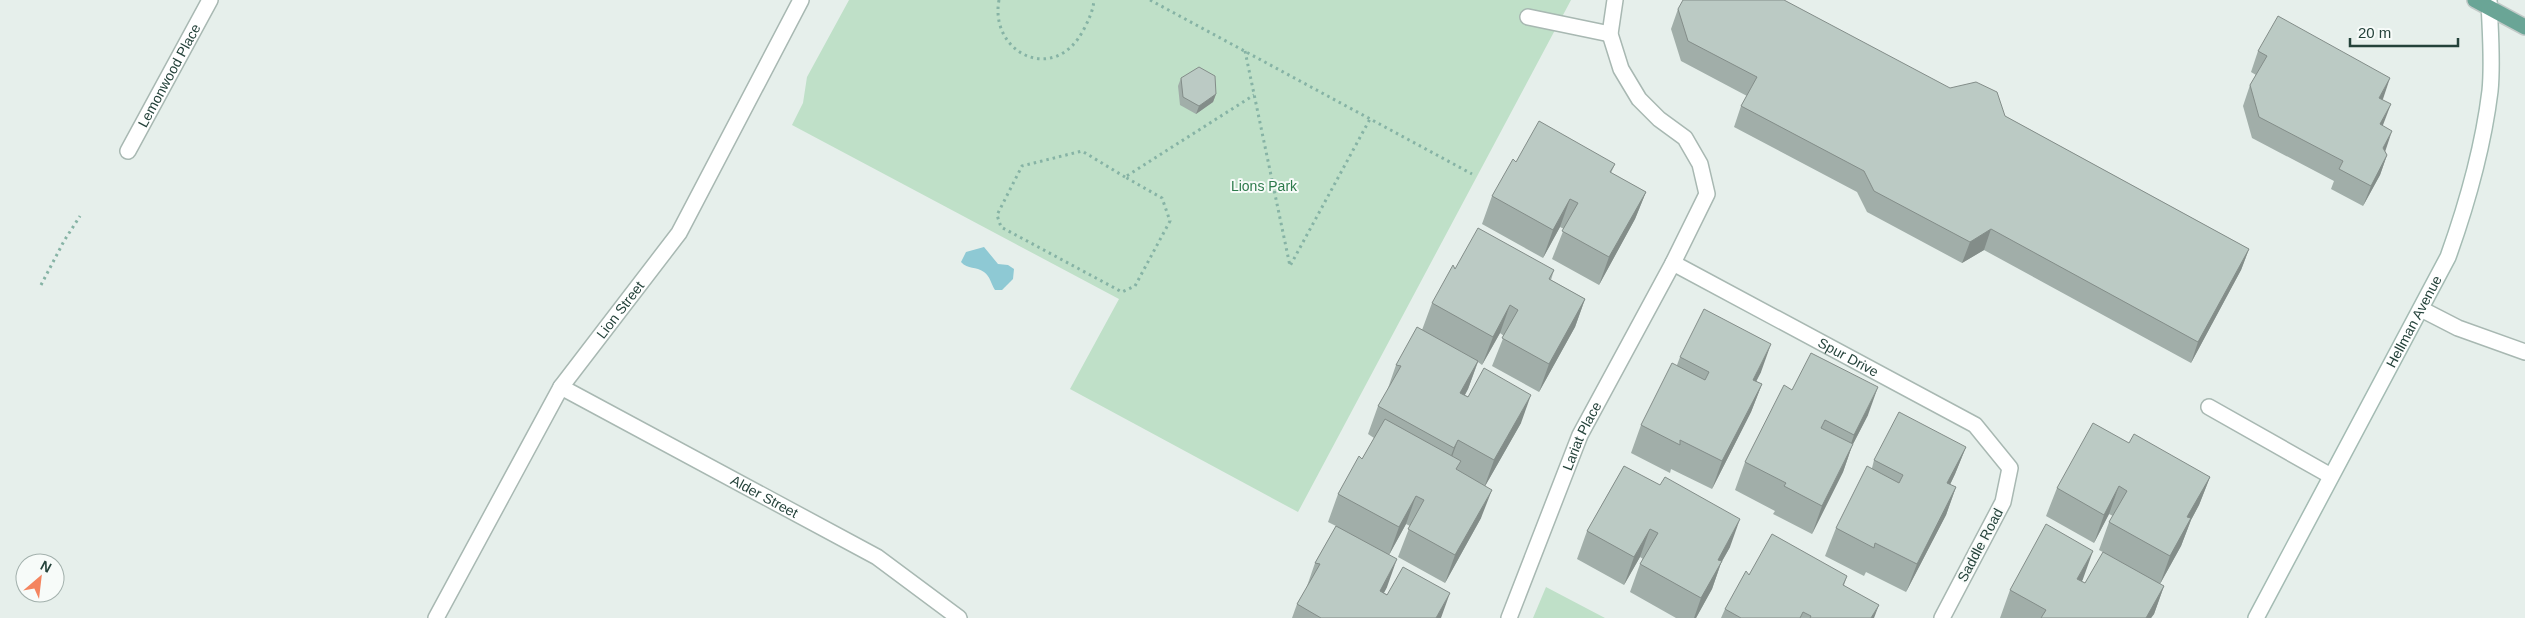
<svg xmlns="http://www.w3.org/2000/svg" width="2525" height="618" font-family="Arial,sans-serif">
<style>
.green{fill:#bfe0c8}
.water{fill:#8ec9d4}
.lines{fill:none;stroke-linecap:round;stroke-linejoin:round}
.lane-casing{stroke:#a8b8b2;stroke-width:18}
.street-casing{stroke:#a8b8b2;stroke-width:18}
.secondary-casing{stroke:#a4bbb3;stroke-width:18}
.primary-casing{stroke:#c2cac8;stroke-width:18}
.path{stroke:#86b3a5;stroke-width:3;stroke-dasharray:2.5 4;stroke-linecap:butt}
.lane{stroke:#fff;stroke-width:15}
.street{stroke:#fff;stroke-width:15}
.secondary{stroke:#fff;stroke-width:15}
.primary{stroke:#6aa596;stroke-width:15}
.wall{fill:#a1aea9}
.shaded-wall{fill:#838d89}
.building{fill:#bbcac4;stroke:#838d89}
.labels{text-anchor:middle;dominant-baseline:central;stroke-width:4;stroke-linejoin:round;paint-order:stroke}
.street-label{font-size:14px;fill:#24423a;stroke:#f7fbf9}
.park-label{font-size:14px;fill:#2d7a4b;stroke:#f7fbf9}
</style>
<rect width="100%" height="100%" fill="#e6efeb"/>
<path class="green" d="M849,0H1571L1298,512L1070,389L1119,299L792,125L803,103L807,77Z
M1546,587L1605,618H1533Z"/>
<path class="water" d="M984,247L998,264L1008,265L1014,269L1013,279L1002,290H995C991,284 990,276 984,272C976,266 968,270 961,262L966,252Z"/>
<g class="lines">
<g class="lane-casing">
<path id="lane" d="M1528,17L1610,34
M2421,309L2458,328L2525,352
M2209,407L2331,476"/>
</g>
<g class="street-casing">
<g id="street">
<path id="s1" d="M128,151L210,0"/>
<path id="s2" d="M1673,263L1975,425L2010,468L2003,502L1942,618"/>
<path id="s3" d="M561,387L877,557L959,618"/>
<path id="s4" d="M436,618L561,387L679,233L801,0"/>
<path id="s5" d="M1509,618L1580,435L1673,263L1707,194L1700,164L1685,138L1659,119L1639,99L1621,69L1610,34L1615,0"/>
</g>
</g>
<g class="secondary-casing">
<g id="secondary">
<path id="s6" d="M2256,618L2448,257C2467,204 2483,148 2490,91C2493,62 2490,30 2489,0"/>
</g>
</g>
<g class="primary-casing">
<path id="primary" d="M2475,0L2525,27"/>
</g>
<path class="path" d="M999,0C989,53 1055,86 1084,29C1089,19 1093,11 1094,0
M1150,0L1472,174
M1245,51L1290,266L1370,119
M1125,177L1082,151L1022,166L997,215L1001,227L1122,292L1135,286L1170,221L1162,198L1125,177L1254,95
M41,285L64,241L80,216"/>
<use href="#lane" class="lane"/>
<use href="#street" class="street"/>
<use href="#secondary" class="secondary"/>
<use href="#primary" class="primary"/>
</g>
<path class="wall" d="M1678,9L2005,116L2249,249L2241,270L2191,363L1984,250L1962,263L1867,212L1857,192L1734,127L1741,106L1747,96L1681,61L1671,29Z
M2258,51L2382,100L2383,126L2385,152L2387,155L2380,175L2363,206L2331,189L2334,181L2252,138L2243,106L2250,85L2256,75L2251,72Z
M1181,78L1216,94L1213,102L1196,114L1180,105L1178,86Z
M1516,162L1615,164L1611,173L1646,192L1635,219L1599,285L1552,259L1564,229L1560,227L1543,258L1482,224L1492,196Z
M1455,269L1554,270L1551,280L1585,299L1575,327L1539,392L1492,366L1504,336L1500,333L1482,365L1478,362L1468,389L1465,395L1521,423L1485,486L1481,518L1445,583L1398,557L1410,526L1406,524L1389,555L1387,587L1384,593L1441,618H1292L1297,604L1306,589L1315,563L1336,526L1328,522L1338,494L1362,459L1374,438L1368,434L1378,406L1387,391L1396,365L1422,330L1432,303Z
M1680,357L1761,372L1756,382L1762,384L1751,412L1712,489L1671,469L1670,473L1631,453L1641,425L1677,365Z
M1792,390L1868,415L1852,446L1843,472L1812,534L1773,514L1775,511L1735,490L1745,462Z
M2129,443L2210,477L2199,505L2191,520L2181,546L2160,584L2164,586L2154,614L2151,618H2000L2010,590L2083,579L2082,581L2085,583L2119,561L2099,550L2109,522L2113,516L2109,514L2094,543L2046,516L2057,488Z
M1966,447L1955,474L1950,485L1956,487L1946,515L1906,592L1866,572L1864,576L1825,556L1836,528L1872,468L1874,460Z
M1624,466L1730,547L1721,563L1712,589L1696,618H1676L1630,592L1640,564L1643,559L1640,557L1624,585L1577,559L1587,531Z
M1749,575L1847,576L1844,585L1874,618H1721L1725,609Z"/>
<path class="shaded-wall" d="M2390,78L2383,99L2372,118L2379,98Z
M1216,94L1213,102L1196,114L1199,106Z
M2391,104L2383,125L2372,145L2380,124Z
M2392,131L2385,152L2383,148Z
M2387,155L2380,175L2363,206L2371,186Z
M1646,192L1635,219L1599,285L1609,257Z
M1570,199L1560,227L1543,258L1553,230Z
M1991,229L1984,250L1962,263L1970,242Z
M2249,249L2241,270L2191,363L2198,342Z
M1585,299L1575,327L1539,392L1549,364Z
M1510,305L1500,333L1482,365L1493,337Z
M1771,344L1761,372L1742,408L1753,380Z
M1478,361L1468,389L1450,421L1460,393Z
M1762,384L1751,412L1712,489L1722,461Z
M1878,387L1868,415L1852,446L1843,472L1812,534L1822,506L1845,461L1854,435Z
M1531,395L1521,423L1484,488L1494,460Z
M1458,440L1448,468L1443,476L1454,448Z
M1966,447L1955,474L1937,511L1947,483Z
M2210,477L2199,505L2191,520L2181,546L2160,584L2170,556L2187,517Z
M2119,486L2109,514L2094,543L2104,515Z
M1956,487L1946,515L1906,592L1917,564Z
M1492,490L1481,518L1445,583L1455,555Z
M1416,496L1406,524L1389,555L1399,527Z
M1740,519L1730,547L1721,563L1712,589L1696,618H1694L1701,598L1718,560Z
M1650,529L1640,557L1624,585L1634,557Z
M2093,551L2083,579L2067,607L2077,579Z
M1397,559L1387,587L1370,618L1380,591Z
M2164,586L2154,614L2151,618H2146Z
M1450,593L1441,618H1436Z
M1879,605L1874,618H1871Z"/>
<path class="building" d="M1683,0H1784L1950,88L1976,82L1997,92L2005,116L2249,249L2198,342L1991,229L1970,242L1874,191L1864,171L1741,106L1757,77L1688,41L1678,9Z
M2278,16L2390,78L2379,98L2391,104L2380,124L2392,131L2383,148L2387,155L2371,186L2339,169L2343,161L2259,117L2250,85L2267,56L2258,51Z
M1199,67L1215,76L1216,94L1199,106L1183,97L1181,78Z
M1539,121L1615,164L1610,172L1646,192L1609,257L1562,231L1578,203L1570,199L1553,230L1492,196L1513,159L1516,162Z
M1478,228L1554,270L1549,279L1585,299L1549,364L1502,338L1518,310L1510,305L1493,337L1432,303L1453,265L1455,269Z
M1704,309L1771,344L1753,380L1762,384L1722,461L1680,440V445L1641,425L1672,363L1705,380L1709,372L1680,357Z
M1417,327L1478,361L1460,393L1468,397L1484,368L1531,395L1494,460L1458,440L1454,448L1378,406L1401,366L1396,365Z
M1811,353L1878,387L1854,435L1825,420L1821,428L1853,444L1822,506L1784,486L1786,483L1745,462L1784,385L1792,390Z
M1899,412L1966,447L1947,483L1956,487L1917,564L1875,543L1874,548L1836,528L1867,466L1899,483L1903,475L1874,460Z
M1385,419L1461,461L1456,469L1492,490L1455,555L1408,529L1424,500L1416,496L1399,527L1338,494L1359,456L1362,459Z
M2093,423L2129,443L2134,434L2210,477L2187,517L2191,518L2170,556L2109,522L2127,491L2119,486L2104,515L2057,488Z
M1624,466L1660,485L1665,477L1740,519L1718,560L1722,561L1701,598L1640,564L1658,533L1650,529L1634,557L1587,531Z
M2046,524L2093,551L2077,579L2085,583L2103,552L2164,586L2146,618H2041L2046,610L2010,590Z
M1336,526L1397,559L1380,591L1387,595L1403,567L1450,593L1436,618H1321L1297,604L1320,564L1315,563Z
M1772,534L1847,576L1843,585L1879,605L1871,618H1810L1811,616L1803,612L1800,618H1741L1725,609L1746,571L1749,575Z"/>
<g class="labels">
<g class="street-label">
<text stroke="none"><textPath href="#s1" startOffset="86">Lemonwood Place</textPath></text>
<text stroke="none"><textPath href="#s4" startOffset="360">Lion Street</textPath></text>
<text stroke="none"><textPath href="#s6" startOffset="336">Hellman Avenue</textPath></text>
<text stroke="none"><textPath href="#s2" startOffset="199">Spur Drive</textPath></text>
<text stroke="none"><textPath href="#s5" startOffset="196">Lariat Place</textPath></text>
<text stroke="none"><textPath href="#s3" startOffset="231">Alder Street</textPath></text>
<text transform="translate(1980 545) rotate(-62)">Saddle Road</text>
</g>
<g class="park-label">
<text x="1264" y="186">Lions Park</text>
</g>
</g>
<g transform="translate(40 578) rotate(28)"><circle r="24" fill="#f7fbf9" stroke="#a3b1ad"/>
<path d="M0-4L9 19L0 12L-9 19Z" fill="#f4845f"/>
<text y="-8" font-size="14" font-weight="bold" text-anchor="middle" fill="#24423a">N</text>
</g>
<path d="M2350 38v8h108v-8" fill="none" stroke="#24423a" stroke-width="2.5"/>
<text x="2358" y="38" font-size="15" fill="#24423a" stroke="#f7fbf9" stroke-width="4" paint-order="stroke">20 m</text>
</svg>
